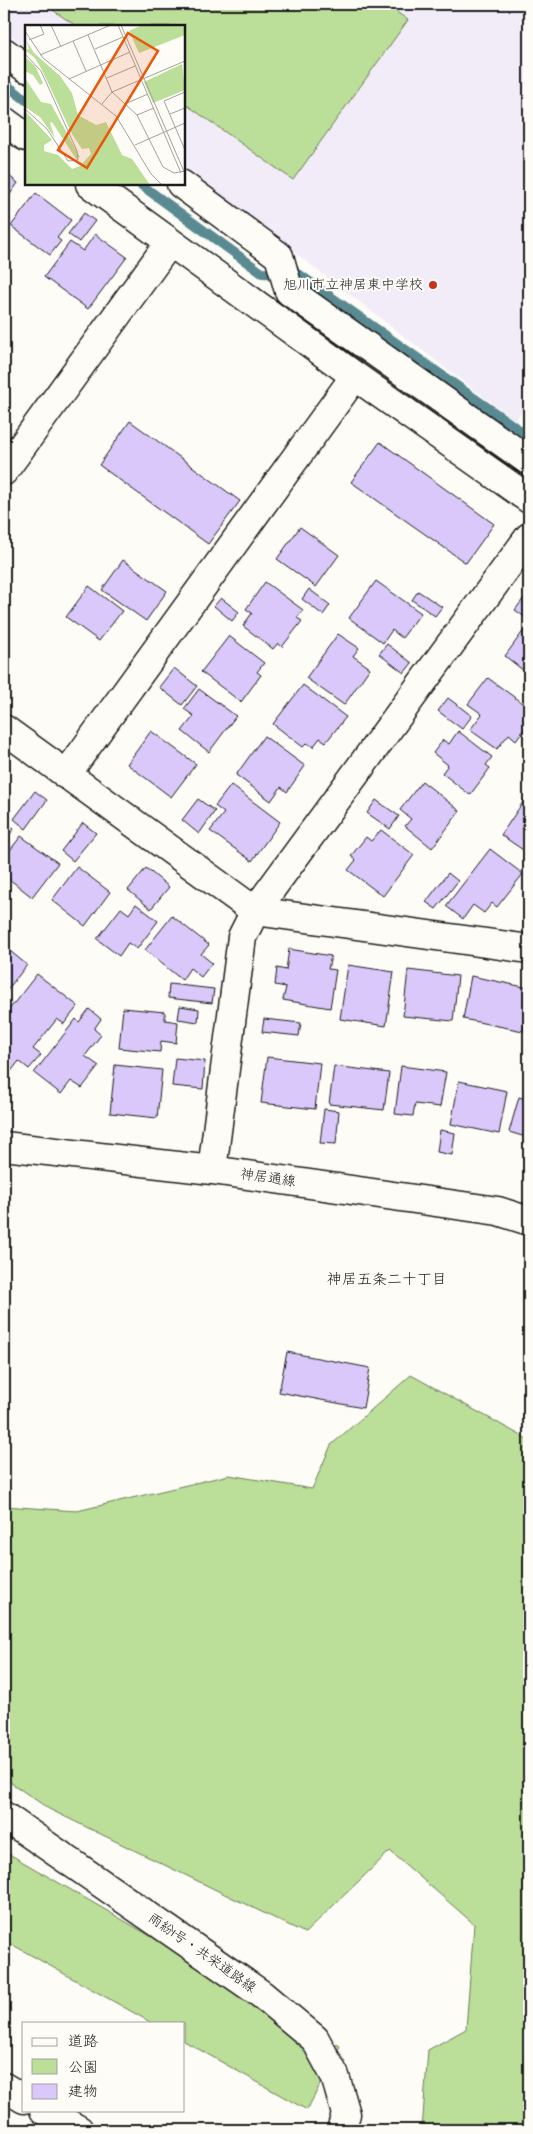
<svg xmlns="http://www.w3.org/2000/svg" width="533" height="2134" font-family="'Architects Daughter','Klee One',sans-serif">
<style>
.built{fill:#f2ecf8}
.green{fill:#bbde98;stroke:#6c7d5a}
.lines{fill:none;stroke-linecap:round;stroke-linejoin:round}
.stream{stroke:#5a8a91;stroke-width:10}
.building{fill:#d9c8f9;stroke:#1c1c1c}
.minor-casing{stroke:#1c1c1c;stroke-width:31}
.minor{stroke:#fdfcf7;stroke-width:28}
.poi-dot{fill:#c8321e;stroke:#fdfcf7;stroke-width:2}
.labels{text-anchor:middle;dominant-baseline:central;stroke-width:4;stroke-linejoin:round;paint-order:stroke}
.poi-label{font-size:14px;fill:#1c1c1c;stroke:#fdfcf7;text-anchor:end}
.street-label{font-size:14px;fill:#1c1c1c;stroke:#fdfcf7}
.neighbourhood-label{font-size:15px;fill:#1c1c1c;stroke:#fdfcf7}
.inset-road{fill:none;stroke:#a3a29f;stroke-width:1}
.view{fill:#e8590c;fill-opacity:0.15;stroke:#e8590c;stroke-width:2.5}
.inset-edge{fill:none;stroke:#1c1c1c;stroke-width:2.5}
</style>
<rect width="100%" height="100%" fill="#fdfcf7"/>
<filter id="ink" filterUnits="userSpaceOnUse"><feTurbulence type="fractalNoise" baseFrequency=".02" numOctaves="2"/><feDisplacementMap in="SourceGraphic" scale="10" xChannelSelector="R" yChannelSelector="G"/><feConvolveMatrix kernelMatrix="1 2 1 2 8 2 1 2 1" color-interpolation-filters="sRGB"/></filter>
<g filter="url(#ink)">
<path class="built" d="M4,4H529V402L515,421L184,168V26H26V47L4,30Z"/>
<path class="green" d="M44,4H385L408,20L293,180L184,103V26H76Z
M411,1375L529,1440V2130H422L428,2050L466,2029L474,1924L390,1851L305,1933L49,1809L4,1778V1506L77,1511L229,1475L312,1489L331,1445Z
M4,1851L340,2046L307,2110L184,2041V2023H152L4,1940Z"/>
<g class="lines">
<path class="stream" d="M4,83L26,100
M140,184L262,273L300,275L529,437"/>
</g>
<path class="building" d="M4,172L18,183L4,203Z
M36,193L71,220L57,238L61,241L50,255L11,226Z
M84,213L95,221L79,242L68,234Z
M95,234L127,257L88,309L44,277L70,242L83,251Z
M130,421L240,501L208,544L99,465Z
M380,442L494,524L466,563L351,482Z
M300,527L339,555L316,587L277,559Z
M123,560L167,591L146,621L102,590Z
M376,581L421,613L402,638L392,630L383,643L349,618Z
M265,582L303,610L297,618L302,621L282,647L278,643L273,649L243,626L252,613L246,609Z
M89,586L122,611L99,641L66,617Z
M309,589L330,605L323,615L302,599Z
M418,591L442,607L435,616L412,600Z
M221,598L239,612L232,621L214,606Z
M524,598L529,602V620L515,610Z
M527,626L529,628V675L505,656Z
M338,634L359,648L353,656L370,668L344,705L306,678Z
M229,636L264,663L257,672L261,675L241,702L201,672Z
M387,644L412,663L404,673L379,654Z
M174,668L197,686L182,705L159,687Z
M488,678L529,708V722L516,740L509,734L497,749L470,730L482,714L468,704Z
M303,685L346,717L326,742L320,738L313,747L307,743L303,747L273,724Z
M199,689L236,716L209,752L182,731L194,716L184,709Z
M448,698L472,716L462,729L438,711Z
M151,731L196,764L171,797L127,764Z
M458,731L492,757L486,765L490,768L470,795L442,773L448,765L433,753L443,740L449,744Z
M264,736L305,766L287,792L281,787L271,801L236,775Z
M422,781L460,811L432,848L405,826L411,819L400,810Z
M231,785L280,822L252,861L210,831L224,813L215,806Z
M35,791L47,800L26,829L14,819Z
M529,793V854L501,835Z
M198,799L215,811L199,834L182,820Z
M376,800L399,816L390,829L367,813Z
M4,821L14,829L4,841Z
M83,823L96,833L73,861L61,851Z
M381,830L414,855L383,896L348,870L356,860L351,856L366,837L371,841Z
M21,836L58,863L32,897L4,875V858Z
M490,849L523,874L497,907L492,903L484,913L473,905L463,919L446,906Z
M77,867L110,892L85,926L52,900Z
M146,868L169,887L151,909L128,890Z
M448,873L458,881L436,909L426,902Z
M136,904L158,921L137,949L128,943L119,956L97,939L121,908L129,914Z
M172,916L209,945L201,954L212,963L201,977L190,968L182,980L145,950Z
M4,946L27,965L4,994Z
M289,949L331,956L328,969L336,970L330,1008L283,1000L286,987L275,985L277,968L286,970Z
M348,965L394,972L386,1026L340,1019Z
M408,970L458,976L453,1021L403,1016Z
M37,974L78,1006L64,1024L57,1019L33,1049L41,1055L29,1069L19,1061L5,1079L4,1016Z
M471,976L529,988V1003L523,1031L463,1019Z
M169,984L214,989L212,1003L168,998Z
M180,1006L199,1009L198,1022L178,1019Z
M123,1008L165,1012V1020L178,1022L176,1043L161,1041L160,1052L119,1048Z
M89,1009L101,1019L94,1029L101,1035L85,1056L99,1066L82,1088L71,1081L61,1094L34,1073L76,1019L79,1022Z
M264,1019L301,1023L299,1036L262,1032Z
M267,1057L320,1063L315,1109L261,1103Z
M175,1058L205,1061L203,1089L172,1086Z
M115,1065L162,1070L157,1118L110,1113Z
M334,1066L389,1073L384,1110L329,1104Z
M401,1066L446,1072L440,1107L415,1104L413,1116L395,1114Z
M459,1081L507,1091L499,1134L451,1124Z
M519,1097L529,1100V1138L509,1132Z
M324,1109L339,1111L336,1144L320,1143Z
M440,1130L455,1133L452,1155L437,1152Z
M287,1352L370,1368L363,1408L279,1392Z"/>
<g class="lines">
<g class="minor-casing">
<path id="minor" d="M4,52L26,68
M4,121L26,137
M90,184L355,376L529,499
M181,184L279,256L289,291L529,461
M4,471L170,242
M4,729L255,911L529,949
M66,775L355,376
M4,1146L212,1170L498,1211L529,1221
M212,1170L242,937L255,911L529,537
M4,1816L261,1994L315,2039L335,2076L346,2114L341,2130
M4,2087L24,2099
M44,2110L79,2130"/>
</g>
<use href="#minor" class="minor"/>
</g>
</g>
<circle class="poi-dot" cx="433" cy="285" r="5"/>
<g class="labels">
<g class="poi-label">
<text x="423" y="285">旭川市立神居東中学校</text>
</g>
<g class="street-label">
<text transform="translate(268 1178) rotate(8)">神居通線</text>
<text transform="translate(202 1953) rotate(35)">雨紛1号・共栄道路線</text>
</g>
<g class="neighbourhood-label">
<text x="387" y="1279">神居五条二十丁目</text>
</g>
</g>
<g transform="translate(25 25)">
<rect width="160" height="160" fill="#fdfcf7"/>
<path d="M117,0H160V10L114,28L104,6ZM1,15L9,28L35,51L47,68L53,90L71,100L81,97L97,130L107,134L125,160H0V86L27,115L19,120V126L33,130L47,144L55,141L66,129L64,123L57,124L47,109L17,45L10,33L0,25L4,24ZM0,32L10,41L18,58L15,60L8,50L0,46ZM157,39L160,65L128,78L119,57ZM0,53L16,77L26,79L55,132L51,134L27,97L25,98L30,113L15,92L0,82Z" fill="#bbde98"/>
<path class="inset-road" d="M26,0L36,22M93,0L156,148M96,0L160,149M0,6L18,33L91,91L126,149L137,160M63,10L87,67L112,90L138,142L149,148L160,146M4,15L19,9L15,0M48,16L61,46M70,24L98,12M0,29L16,46L52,126L53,135L43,136L22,104L0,84M15,30L86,0M82,53L110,41M44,54L105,27M160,67L139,76L160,125M102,78L123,69M77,79L87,67L160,36M145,89L160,83M112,90L129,83M110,120L160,98"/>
<path class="view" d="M103,8L133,26L62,143L33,125Z"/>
<rect width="160" height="160" class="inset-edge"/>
</g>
<rect width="533" height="2134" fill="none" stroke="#fdfcf7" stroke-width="20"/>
<rect x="10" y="10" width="513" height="2114" fill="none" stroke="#1c1c1c" stroke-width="2" filter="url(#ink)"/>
<rect x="22" y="2022" width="162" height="90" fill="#fdfcf7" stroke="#a3a29f"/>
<rect x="32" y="2038" width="25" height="8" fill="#fdfcf7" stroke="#a3a29f"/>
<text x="68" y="2046" font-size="15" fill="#1c1c1c">道路</text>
<rect x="32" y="2059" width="25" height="15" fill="#bbde98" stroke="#a3a29f"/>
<text x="68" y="2072" font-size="15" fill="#1c1c1c">公園</text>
<rect x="32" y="2084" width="25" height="15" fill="#d9c8f9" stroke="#a3a29f"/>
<text x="68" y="2096" font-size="15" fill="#1c1c1c">建物</text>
</svg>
